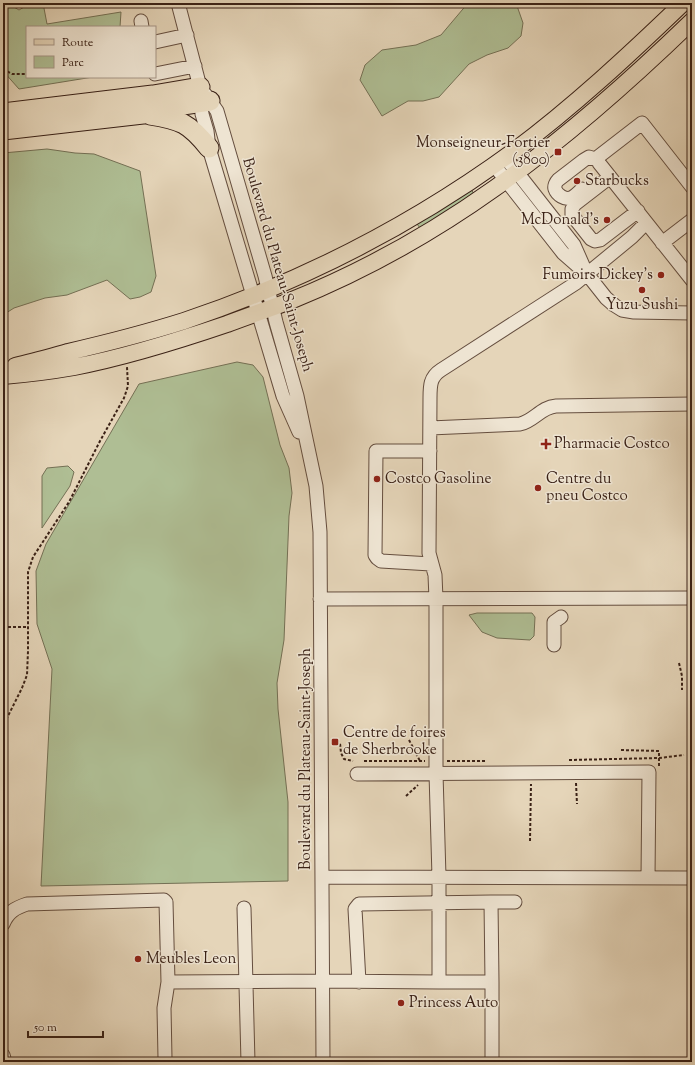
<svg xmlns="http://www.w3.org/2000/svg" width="695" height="1065" font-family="'Sorts Mill Goudy',serif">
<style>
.green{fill:#afbe94;stroke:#747055}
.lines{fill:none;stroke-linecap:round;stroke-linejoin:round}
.minor-casing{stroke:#654e3f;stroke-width:15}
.major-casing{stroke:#3a2116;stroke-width:18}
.highway-casing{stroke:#3a2116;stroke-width:21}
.path{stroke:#3a2116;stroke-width:2;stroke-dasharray:3 2;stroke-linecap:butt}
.minor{stroke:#eee4d2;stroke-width:13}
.major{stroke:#e5d5b9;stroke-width:16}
.highway{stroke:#e5d5b9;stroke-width:19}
.poi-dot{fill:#8f2418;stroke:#eee4d2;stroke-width:1.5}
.labels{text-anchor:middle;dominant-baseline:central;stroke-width:3;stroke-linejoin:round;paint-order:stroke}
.poi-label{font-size:15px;fill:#3a2116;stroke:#eee4d2;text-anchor:start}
.street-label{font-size:15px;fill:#3a2116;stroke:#eee4d2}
</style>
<rect width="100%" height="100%" fill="#e5d5b9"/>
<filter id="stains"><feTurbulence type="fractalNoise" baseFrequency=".005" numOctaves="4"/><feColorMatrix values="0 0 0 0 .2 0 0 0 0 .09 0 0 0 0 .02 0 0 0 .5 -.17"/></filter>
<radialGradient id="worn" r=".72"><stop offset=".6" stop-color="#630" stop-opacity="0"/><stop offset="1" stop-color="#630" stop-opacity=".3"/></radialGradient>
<path class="green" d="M3,3H7L19,10L31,3H43L47,24L121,12L120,27H27V77H93L19,89L3,71Z
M468,3H516L523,23L521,36L508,48L487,55L469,64L439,97L423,101H408L382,116L360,80L365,65L382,50L416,45L441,35Z
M47,149L75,153L94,154L140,171L156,276L151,292L140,297L130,299L107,280L67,295L45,298L14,308L3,315V153Z
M471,189L474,194L420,228L417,224Z
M237,362L253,365L263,377L280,445L289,468L292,493L289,516L284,640L277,683L278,709L288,802V881L41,886L52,669L37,624L36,571L46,544L139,384Z
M68,466L74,472L70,486L42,528V476L47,468Z
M477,613H532L535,617L534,636L530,640L497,638L482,632L469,615Z"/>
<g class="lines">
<g class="minor-casing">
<path id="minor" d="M178,3L200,87L202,114L207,131L209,148L283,396L299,432
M141,21L142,27
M155,42L187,35
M155,74L195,66
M205,94L217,111L265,276L276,322L297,396L316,486L320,532L323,1062
M505,157L574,245L585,270
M494,165L563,253L587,274L606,298L614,305L622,310L634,312L692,313
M610,177L575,204L572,209V215L591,239L595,241L600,240L638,211
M692,187L642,123L598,157L599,163L692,280
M582,189C579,192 575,196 571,198C565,200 557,195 555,189C554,186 556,182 558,180L584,160L589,157L598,160
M662,243L692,220
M430,428L520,424C534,421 541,407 556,406L692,404
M430,451H376L375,555L377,558L381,561L431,564
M320,599L692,598
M554,645V622L561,617
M357,774L649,772L648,878
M323,877L692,878
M491,902H515
M244,908L248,1062
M3,924C8,912 15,908 27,904L164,900L166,902L168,982L164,1008L165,1058
M168,982L323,981L439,982V877L436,773V599L435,575L429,553L430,398C430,386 430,377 441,370L576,283L632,237L646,223
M359,982L355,909L359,904L491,902L492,982H439
M492,982V1062
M3,1055L5,1062"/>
</g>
<g class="major-casing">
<path id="major" d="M15,366C33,362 50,357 68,352C107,343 146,333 184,321C301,282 414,224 514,151C574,106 629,55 683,3
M3,376C27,374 51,371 74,367C126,357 177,341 227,324C248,316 269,309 290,301C362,272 432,233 495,188C566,138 630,81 692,21"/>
</g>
<g class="highway-casing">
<path id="highway" d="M3,113L153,95L200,87
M150,115C181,120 189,123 209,148
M3,130L143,114L169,107L210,101"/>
</g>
<path class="path" d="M3,69L12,74H27
M3,627H28
M679,663L682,676V690
M4,724L22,688L27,675L28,651V572L33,557L69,502L100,441L124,398L128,386L127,367
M409,740L420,761
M331,742H338L340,743L341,753L344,759L353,761
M621,750L659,751V766
M569,760L659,758L684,755
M364,761H425
M447,761H485
M576,783L577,804
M406,796L418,785
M530,841L531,784"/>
<use href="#minor" class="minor"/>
<use href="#major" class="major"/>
<use href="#highway" class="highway"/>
</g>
<g class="poi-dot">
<rect x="554" y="148" width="8" height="8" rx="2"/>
<circle cx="577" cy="181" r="4"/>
<circle cx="607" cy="220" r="4"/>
<circle cx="661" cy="275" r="4"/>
<circle cx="642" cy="290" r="4"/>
<path d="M544 438h4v4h4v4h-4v4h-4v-4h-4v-4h4z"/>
<circle cx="377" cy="479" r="4"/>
<circle cx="538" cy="488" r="4"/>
<rect x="331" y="738" width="8" height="8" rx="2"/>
<circle cx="138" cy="959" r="4"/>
<circle cx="401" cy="1003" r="4"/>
</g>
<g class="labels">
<g class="poi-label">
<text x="550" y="143" text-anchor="end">Monseigneur-Fortier<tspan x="550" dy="17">(3800)</tspan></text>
<text x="585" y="181">Starbucks</text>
<text x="599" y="220" text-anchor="end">McDonald's</text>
<text x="653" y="275" text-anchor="end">Fumoirs Dickey's</text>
<text x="642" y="305" text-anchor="middle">Yuzu Sushi</text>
<text x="554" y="444">Pharmacie Costco</text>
<text x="385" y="479">Costco Gasoline</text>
<text x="546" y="479">Centre du<tspan x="546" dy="17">pneu Costco</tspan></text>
<text x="343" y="733">Centre de foires<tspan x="343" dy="17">de Sherbrooke</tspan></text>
<text x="146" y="959">Meubles Leon</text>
<text x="409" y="1003">Princess Auto</text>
</g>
<g class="street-label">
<text transform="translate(277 265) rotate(74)">Boulevard du Plateau-Saint-Joseph</text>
<text transform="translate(306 759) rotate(-90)">Boulevard du Plateau-Saint-Joseph</text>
</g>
</g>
<rect width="695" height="1065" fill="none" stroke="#e5d5b9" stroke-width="16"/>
<rect x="4" y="4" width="687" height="1057" fill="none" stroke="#3a2116" stroke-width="2"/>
<rect x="8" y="8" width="679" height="1049" fill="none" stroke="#3a2116"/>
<rect x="26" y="26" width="130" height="52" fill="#eee4d2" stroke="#a69687"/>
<rect x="34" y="39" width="20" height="6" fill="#e5d5b9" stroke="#a69687"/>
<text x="62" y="46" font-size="12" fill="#3a2116">Route</text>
<rect x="34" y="56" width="20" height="12" fill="#afbe94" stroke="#a69687"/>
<text x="62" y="66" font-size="12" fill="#3a2116">Parc</text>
<path d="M28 1031v6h75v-6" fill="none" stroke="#3a2116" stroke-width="2"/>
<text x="34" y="1031" font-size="12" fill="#3a2116" stroke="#eee4d2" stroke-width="3" paint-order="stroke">50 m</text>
<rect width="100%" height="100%" filter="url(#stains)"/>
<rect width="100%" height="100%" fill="url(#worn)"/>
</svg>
